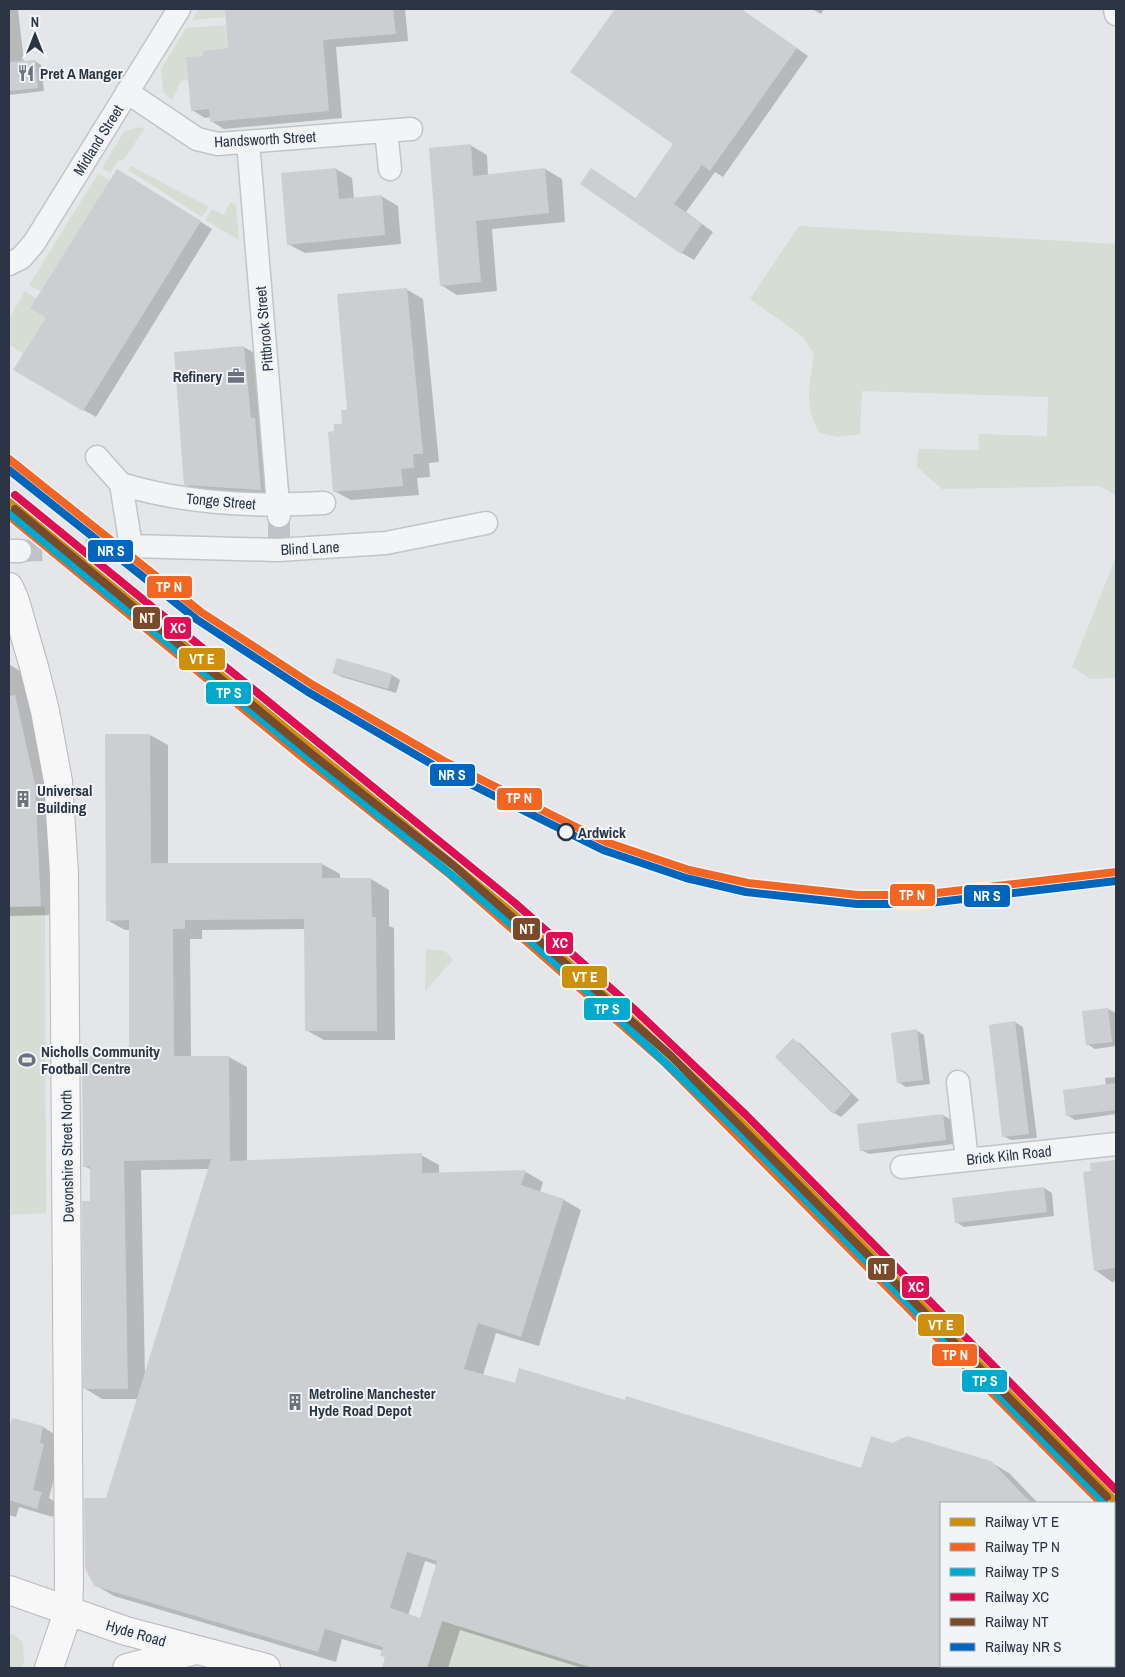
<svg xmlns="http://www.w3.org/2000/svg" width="1125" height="1677" font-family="'Archivo Narrow',sans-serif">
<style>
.green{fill:#d5ddd4}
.shadow{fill:#0003;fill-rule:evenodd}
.building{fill:#ccced1;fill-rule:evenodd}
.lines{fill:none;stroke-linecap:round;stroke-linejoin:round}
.street-tunnel{stroke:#bfc2c8;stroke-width:22;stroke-dasharray:22 11;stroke-linecap:butt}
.street-casing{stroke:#c2c4c7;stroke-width:25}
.highway-casing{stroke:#b6b9be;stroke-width:30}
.street{stroke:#f3f4f6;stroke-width:22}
.highway{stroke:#f7f7f7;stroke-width:28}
.rail-1-casing{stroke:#f2f5f8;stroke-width:11}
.rail-2-casing{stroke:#f2f5f8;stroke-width:11}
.rail-3-casing{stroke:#f2f5f8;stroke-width:11}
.rail-4-casing{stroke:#f2f5f8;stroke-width:11}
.rail-5-casing{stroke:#f2f5f8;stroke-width:11}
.rail-6-casing{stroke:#f2f5f8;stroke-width:11}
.rail-1{stroke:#ce8f0d;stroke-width:8}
.rail-2{stroke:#f26522;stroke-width:8}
.rail-3{stroke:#00a9ce;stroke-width:8}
.rail-4{stroke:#df0d52;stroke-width:8}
.rail-5{stroke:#7a4b2a;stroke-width:8}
.rail-6{stroke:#0065bd;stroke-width:8}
.stop-dot{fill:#f2f5f8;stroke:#2a3443;stroke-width:2.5}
.labels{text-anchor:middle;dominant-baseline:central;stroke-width:4;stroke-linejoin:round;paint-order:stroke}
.poi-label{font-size:15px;font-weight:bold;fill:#2a3443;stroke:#f2f5f8;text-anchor:start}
.street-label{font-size:15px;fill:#2a3443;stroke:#f2f5f8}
.stop-label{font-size:15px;font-weight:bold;fill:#2a3443;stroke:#f2f5f8;text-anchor:start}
.line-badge{stroke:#f2f5f8;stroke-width:2}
.badge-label{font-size:14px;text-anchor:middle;font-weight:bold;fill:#fff}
</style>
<rect width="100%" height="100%" fill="#e4e6e9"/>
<path class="green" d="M199,9H225L226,17L192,20Z
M226,25L228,48L203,51V56L186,57L188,79L181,81L172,100L163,92L161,69L186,28Z
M139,127L144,129L123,161L119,160L110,173L102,168L124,132Z
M131,166L209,207L202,217L128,170Z
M98,174L110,181L40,291L29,285Z
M230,202L236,205L239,240L205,220L212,209L224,215Z
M799,226L1116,244V495L1100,486L942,489L917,467L918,449L979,450L978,434L1047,436L1048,397L862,391L860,434L838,437L820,433C803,406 810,385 814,354L803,337L750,299Z
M25,291L36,298L30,308L46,318L24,354L9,344V319Z
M1116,557V678L1091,679L1072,667Z
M9,907H45L46,1213L9,1215Z
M426,949C438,950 447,949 453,960L425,991Z
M443,1621L593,1668H427Z
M9,1633L15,1635L23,1643L24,1662L21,1668H9Z"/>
<path class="shadow" d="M9,9H18L24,62L35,61L41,65L44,91L9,95Z
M226,9H405L408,41L336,47L342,118L224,129L211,121V117L205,118L192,110L205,57L230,50Z
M617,9H741L808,56L723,177L715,172L686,212L713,232L694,260L682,253L592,169L636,199L675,144L572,72Z
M812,9H824L821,14Z
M470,145L487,155L488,175L545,169L562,179L565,222L492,229L497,291L457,295L441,285Z
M336,169L352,178L354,199L381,196L398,206L401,244L305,253L288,244Z
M130,177L212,229L96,417L15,370Z
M406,289L423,299L439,462L429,463L430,477L417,478L419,495L351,500L334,491L335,432L343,425Z
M244,347L256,354L273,497L197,491L185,484Z
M9,664L23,673L51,795L57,915L9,916Z
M334,673L392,675L400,680L396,693L342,677Z
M150,735L168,745V864H322L340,874V880L371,879L389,890V926L394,928L395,1040H324L306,1030L305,929L202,930V939H190L191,1057H229L247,1067V1161L421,1155L439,1165V1174L526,1172L543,1182L540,1192L564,1200L581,1210L539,1346L496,1333L483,1375L861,1470L892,1444L990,1462L1009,1473L1038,1503H941V1666H1114V1583L1116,1586V1668H582L460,1630L448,1668H383L386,1658L382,1655L384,1651L342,1639L336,1662L114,1596L95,1585L138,1399H102L84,1388L92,1170L84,1166L131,1057L130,930H125L107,920ZM209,1169L145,1376L141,1170ZM425,1561L437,1565L420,1620L408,1616Z
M1108,1009L1116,1013V1046L1095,1049L1087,1044Z
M1015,1022L1023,1027L1037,1138L1011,1140L1003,1136Z
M916,1030L924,1035L930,1084L906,1087L898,1082Z
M793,1040L801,1044L859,1100L841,1117L834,1113Z
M1116,1077V1114L1075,1120L1067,1115L1106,1086L1105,1078Z
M943,1115L951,1120L954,1144L869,1154L861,1150Z
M1115,1161L1116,1281L1112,1282L1095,1270L1092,1172Z
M1044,1188L1052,1193L1054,1216L964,1227L956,1222Z
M43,1427L59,1437L60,1455L49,1498L57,1503L53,1517L19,1507L16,1517L9,1515V1431Z"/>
<path class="building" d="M225,9H393L396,34L323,40L329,111L210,122L209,109L191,111L186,57L203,56V51L228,48Z
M615,9H741L797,48L710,171L702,165L674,204L702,224L681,254L580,184L591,168L635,199L673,144L570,72Z
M35,60L38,88L9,91V62Z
M471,144L473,176L545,168L549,213L476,221L481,282L440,286L429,148Z
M336,168L339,199L382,195L385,235L287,245L281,173Z
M117,169L201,221L83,411L13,370L46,318L30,308Z
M407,288L423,454H413L414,468L401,469L403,486L333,492L328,432L334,431V424H342L341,410H347L337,294Z
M244,346L251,418H255L261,490L184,485L174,352Z
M337,658L392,674L388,689L332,673Z
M15,695L35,784L41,906L9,907V696Z
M105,734H150L151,863H322V878H371L372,917H376L377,1031H305L304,919L185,920V929H173L174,1056H229L230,1161L422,1153V1173L526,1170L521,1185L564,1199L521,1337L478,1323L464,1369L515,1383L519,1368L625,1400L626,1396L861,1468L871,1436L892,1443L907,1436L991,1461L1031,1503H941V1668H593L442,1621L427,1668H382L385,1657L380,1656L383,1647L325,1629L318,1652L94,1586L85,1568L84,1498H106L211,1159L124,1161L128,1389H83L82,1201H90V1166L83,1167L82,1056H129V920L106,921ZM407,1552L437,1561L420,1618L390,1608Z
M1108,1008L1112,1042L1086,1045L1082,1011Z
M1015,1021L1029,1134L1002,1137L989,1025Z
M917,1029L923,1080L897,1083L891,1033Z
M793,1038L851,1094L833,1114L775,1057Z
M1116,1083V1110L1066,1116L1063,1090Z
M943,1114L946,1140L860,1151L857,1124Z
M1116,1160V1268L1094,1271L1083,1172L1091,1171L1090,1163Z
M1044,1187L1047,1212L955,1223L952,1198Z
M12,1418L43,1426L40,1443L44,1444L33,1490L42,1492L37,1509L9,1500V1432Z"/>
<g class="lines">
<path class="street-tunnel" d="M279,539V516
M20,551L131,546"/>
<g class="street-casing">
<path id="street" d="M1115,9L1116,14
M127,92L197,139L218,144L411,129
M386,131L390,169
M248,142L279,516
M9,264L21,258L34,243L179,9
M97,457L121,484L131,546L278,550L386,543L486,523
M121,484C186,504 256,507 324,503
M9,551H20
M958,1082L967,1160
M902,1167L1116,1144"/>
</g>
<g class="highway-casing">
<path id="highway" d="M9,587L15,601L34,667L45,711L58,781L64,873L69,1584L68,1612L49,1668
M9,1590L126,1631L266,1668
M127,1668L196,1650"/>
</g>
<use href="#street" class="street"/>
<use href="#highway" class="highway"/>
<g class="rail-1-casing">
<path id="rail-1" d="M9,502L509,910L628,1016L740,1121L1116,1502"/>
</g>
<g class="rail-2-casing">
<path id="rail-2" d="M9,459L201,612L313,685L444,761L606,842L689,870L748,883L858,895H920L1116,872
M9,516L308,762L448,873L664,1062L1101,1503"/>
</g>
<g class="rail-3-casing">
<path id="rail-3" d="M9,513L503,917L622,1022L734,1127L1105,1503"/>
</g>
<g class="rail-4-casing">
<path id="rail-4" d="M15,495L515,903L634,1009L746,1115L1116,1490"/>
</g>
<g class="rail-5-casing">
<path id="rail-5" d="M15,509L313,755L454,866L670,1055L1107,1497"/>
</g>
<g class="rail-6-casing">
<path id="rail-6" d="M9,470L196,619L308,692L440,769L603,850L686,878L746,892L857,904H921L1116,881"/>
</g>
<use href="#rail-1" class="rail-1"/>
<use href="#rail-2" class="rail-2"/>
<use href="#rail-3" class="rail-3"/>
<use href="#rail-4" class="rail-4"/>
<use href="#rail-5" class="rail-5"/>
<use href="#rail-6" class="rail-6"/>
</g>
<defs>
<g id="restaurant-bare" transform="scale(1.35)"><path d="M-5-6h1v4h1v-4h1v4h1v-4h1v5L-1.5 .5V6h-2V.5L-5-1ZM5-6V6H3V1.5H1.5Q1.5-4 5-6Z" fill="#6b727d" stroke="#f2f5f8" stroke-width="2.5" paint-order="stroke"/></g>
<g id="office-bare" transform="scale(1.35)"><path d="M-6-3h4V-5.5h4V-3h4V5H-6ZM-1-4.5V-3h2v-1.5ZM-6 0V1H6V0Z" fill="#6b727d" stroke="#f2f5f8" stroke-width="2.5" paint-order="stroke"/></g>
<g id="building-bare" transform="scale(1.35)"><path d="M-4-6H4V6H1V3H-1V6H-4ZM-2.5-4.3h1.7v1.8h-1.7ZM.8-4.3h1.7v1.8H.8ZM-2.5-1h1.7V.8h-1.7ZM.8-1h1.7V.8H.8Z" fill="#6b727d" stroke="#f2f5f8" stroke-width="2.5" paint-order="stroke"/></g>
<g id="stadium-bare" transform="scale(1.35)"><path d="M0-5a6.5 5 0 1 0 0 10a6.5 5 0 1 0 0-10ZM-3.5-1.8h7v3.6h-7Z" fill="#6b727d" stroke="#f2f5f8" stroke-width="2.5" paint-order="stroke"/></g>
</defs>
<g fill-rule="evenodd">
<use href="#restaurant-bare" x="26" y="73"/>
<use href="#office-bare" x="236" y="376"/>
<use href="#building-bare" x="23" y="799"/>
<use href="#stadium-bare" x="27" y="1060"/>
<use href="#building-bare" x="295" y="1402"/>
</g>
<circle class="stop-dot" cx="566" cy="832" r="8"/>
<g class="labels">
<g class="poi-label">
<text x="40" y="73">Pret A Manger</text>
<text x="222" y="376" text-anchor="end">Refinery</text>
<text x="37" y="790">Universal<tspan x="37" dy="17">Building</tspan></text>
<text x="41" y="1051">Nicholls Community<tspan x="41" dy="17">Football Centre</tspan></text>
<text x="309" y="1393">Metroline Manchester<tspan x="309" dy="17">Hyde Road Depot</tspan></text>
</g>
<g class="street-label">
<text transform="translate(265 139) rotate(-3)">Handsworth Street</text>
<text transform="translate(98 140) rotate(-58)">Midland Street</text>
<text transform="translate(264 329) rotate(-95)">Pittbrook Street</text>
<text transform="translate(221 501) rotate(5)">Tonge Street</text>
<text transform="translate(310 548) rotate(-3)">Blind Lane</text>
<text transform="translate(1009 1155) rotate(-6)">Brick Kiln Road</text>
<text transform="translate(67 1156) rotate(-91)">Devonshire Street North</text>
<text transform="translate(136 1633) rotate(16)">Hyde Road</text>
</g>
<g class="stop-label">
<text x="578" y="832">Ardwick</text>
</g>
</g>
<g class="line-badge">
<rect x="87" y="539" width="47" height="24" rx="5" fill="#0065bd"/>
<rect x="146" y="575" width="47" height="24" rx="5" fill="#f26522"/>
<rect x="132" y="606" width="29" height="24" rx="5" fill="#7a4b2a"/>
<rect x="163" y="616" width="29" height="24" rx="5" fill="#df0d52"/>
<rect x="178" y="647" width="48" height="24" rx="5" fill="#ce8f0d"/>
<rect x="205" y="681" width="47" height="24" rx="5" fill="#00a9ce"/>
<rect x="429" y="763" width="47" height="24" rx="5" fill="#0065bd"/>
<rect x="496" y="787" width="47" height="24" rx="5" fill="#f26522"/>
<rect x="889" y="883" width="47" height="24" rx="5" fill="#f26522"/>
<rect x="963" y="884" width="48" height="24" rx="5" fill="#0065bd"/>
<rect x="512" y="917" width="29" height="24" rx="5" fill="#7a4b2a"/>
<rect x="545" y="931" width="29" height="24" rx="5" fill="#df0d52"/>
<rect x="561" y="965" width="47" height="24" rx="5" fill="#ce8f0d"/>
<rect x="583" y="997" width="48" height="24" rx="5" fill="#00a9ce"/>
<rect x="867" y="1257" width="29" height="24" rx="5" fill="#7a4b2a"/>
<rect x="901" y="1275" width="29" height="24" rx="5" fill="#df0d52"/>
<rect x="917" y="1313" width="48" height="24" rx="5" fill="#ce8f0d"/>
<rect x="931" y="1343" width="47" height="24" rx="5" fill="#f26522"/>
<rect x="961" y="1369" width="47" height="24" rx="5" fill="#00a9ce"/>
</g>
<g class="badge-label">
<text x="111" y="556">NR S</text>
<text x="169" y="592">TP N</text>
<text x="147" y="623">NT</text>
<text x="178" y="633">XC</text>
<text x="202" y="664">VT E</text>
<text x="229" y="698">TP S</text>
<text x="452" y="780">NR S</text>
<text x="519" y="803">TP N</text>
<text x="912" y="900">TP N</text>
<text x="987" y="901">NR S</text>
<text x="527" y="934">NT</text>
<text x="560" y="948">XC</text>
<text x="585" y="982">VT E</text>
<text x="607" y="1014">TP S</text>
<text x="881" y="1274">NT</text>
<text x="916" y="1292">XC</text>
<text x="941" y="1330">VT E</text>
<text x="955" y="1360">TP N</text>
<text x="985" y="1386">TP S</text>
</g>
<rect width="1125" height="1677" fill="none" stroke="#2a3443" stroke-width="20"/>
<rect x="940" y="1502" width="175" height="165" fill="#f2f5f8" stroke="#a2a8b0"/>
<rect x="950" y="1518" width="25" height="8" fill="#ce8f0d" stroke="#a2a8b0"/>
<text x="985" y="1527" font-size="15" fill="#2a3443">Railway VT E</text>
<rect x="950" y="1543" width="25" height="8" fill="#f26522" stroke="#a2a8b0"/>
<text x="985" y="1552" font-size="15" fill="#2a3443">Railway TP N</text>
<rect x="950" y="1568" width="25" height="8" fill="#00a9ce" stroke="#a2a8b0"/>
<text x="985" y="1577" font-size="15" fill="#2a3443">Railway TP S</text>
<rect x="950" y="1593" width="25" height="8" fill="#df0d52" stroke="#a2a8b0"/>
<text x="985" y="1602" font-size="15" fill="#2a3443">Railway XC</text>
<rect x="950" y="1618" width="25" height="8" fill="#7a4b2a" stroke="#a2a8b0"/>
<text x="985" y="1627" font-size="15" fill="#2a3443">Railway NT</text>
<rect x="950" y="1643" width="25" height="8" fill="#0065bd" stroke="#a2a8b0"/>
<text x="985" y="1652" font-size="15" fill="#2a3443">Railway NR S</text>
<g transform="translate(35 35)" stroke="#f2f5f8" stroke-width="4" paint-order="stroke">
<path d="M0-4L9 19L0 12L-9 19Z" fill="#2a3443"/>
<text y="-8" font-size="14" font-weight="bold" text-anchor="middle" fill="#2a3443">N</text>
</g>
</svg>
